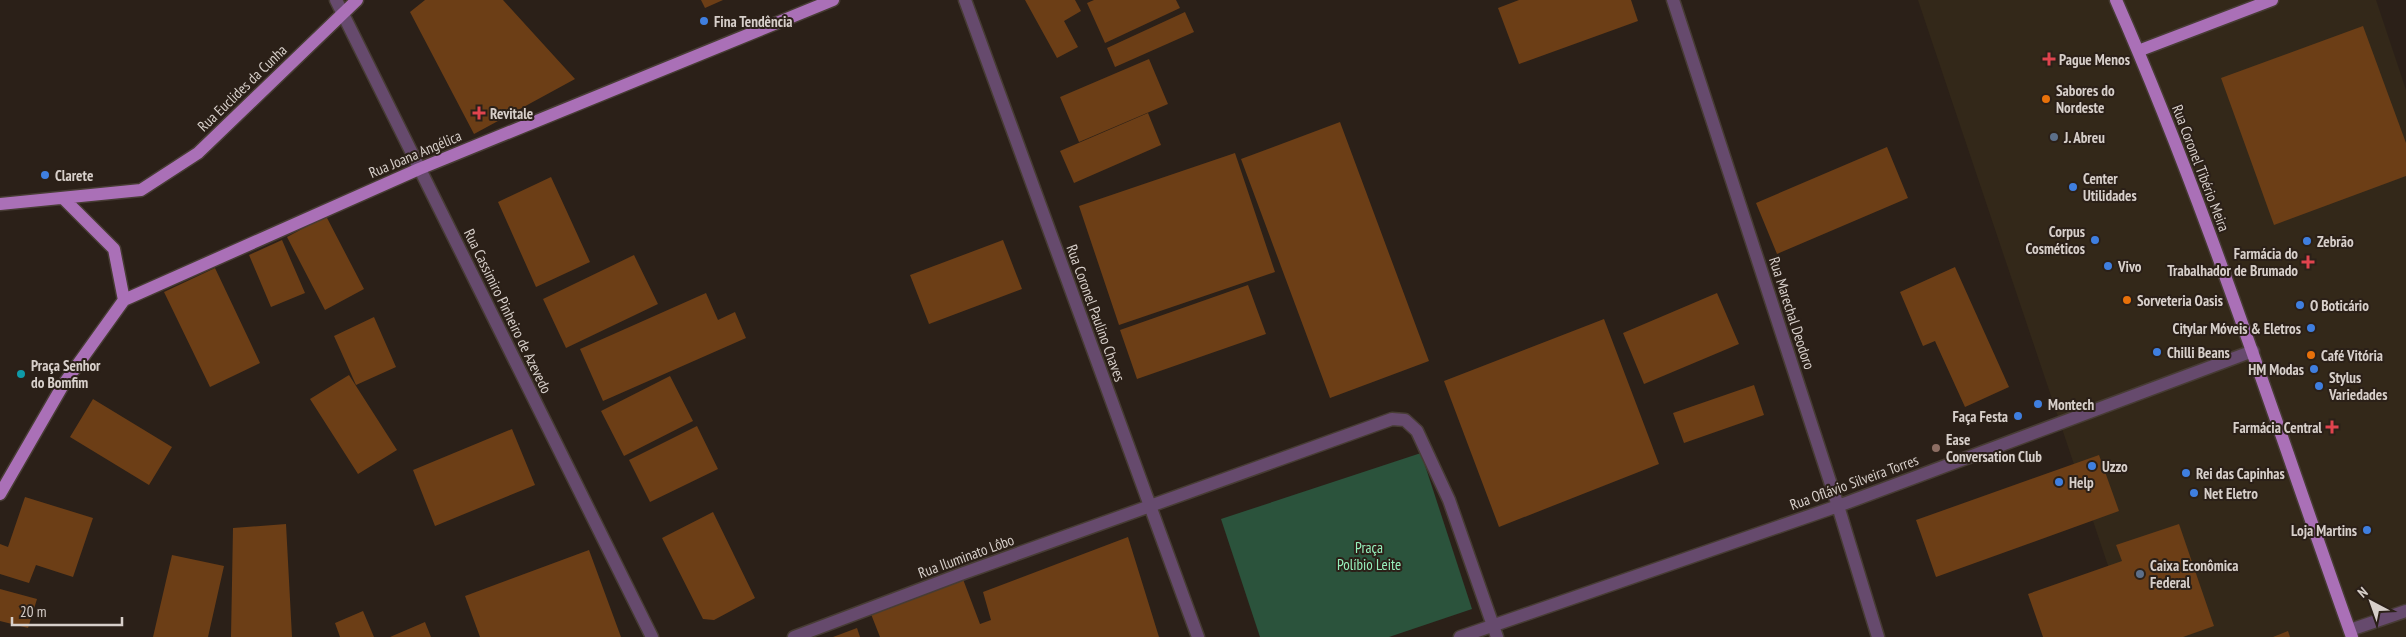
<svg xmlns="http://www.w3.org/2000/svg" width="2406" height="637" font-family="'PT Sans Narrow',sans-serif">
<style>
.commercial{fill:#332819}
.green{fill:#2b533c}
.building{fill:#6c3e16}
.lines{fill:none;stroke-linecap:round;stroke-linejoin:round}
.minor-casing{stroke:#473c34;stroke-width:15}
.major-casing{stroke:#473c34;stroke-width:15}
.minor{stroke:#664a6d;stroke-width:12}
.major{stroke:#aa70b7;stroke-width:12}
.shop-dot{fill:#3f7fe0;stroke:#2b2018;stroke-width:2}
.health-dot{fill:#e0444e;stroke:#2b2018;stroke-width:2}
.food-dot{fill:#e8710a;stroke:#2b2018;stroke-width:2}
.service-dot{fill:#5c6f8a;stroke:#2b2018;stroke-width:2}
.culture-dot{fill:#0f9aa8;stroke:#2b2018;stroke-width:2}
.education-dot{fill:#8d6e63;stroke:#2b2018;stroke-width:2}
.labels{text-anchor:middle;dominant-baseline:central;stroke-width:4;stroke-linejoin:round;paint-order:stroke}
.poi-label{font-size:15px;font-weight:bold;fill:#d7cfca;stroke:#2b2018;text-anchor:start}
.street-label{font-size:15px;fill:#d7cfca;stroke:#2b2018}
.park-label{font-size:15px;fill:#97f0bc;stroke:#2b2018}
</style>
<rect width="100%" height="100%" fill="#2b2018"/>
<path class="commercial" d="M1918,0H2376L2406,90V637H2132Z"/>
<path class="green" d="M1421,453L1472,609L1389,637H1260L1221,519Z"/>
<path class="building" d="M425,0H503L575,79L474,134L410,12Z
M701,0H723L705,8Z
M1025,0H1075L1081,11L1064,21L1078,47L1057,58Z
M1094,0H1176L1180,8L1105,43L1087,3Z
M1519,0H1631L1638,21L1519,64L1498,8Z
M1185,12L1194,32L1115,67L1107,48Z
M2363,26L2406,143V176L2274,225L2221,78Z
M1149,59L1168,104L1079,142L1060,97Z
M1148,113L1161,145L1074,183L1060,151Z
M1340,122L1429,361L1330,398L1241,159Z
M1887,147L1908,198L1777,254L1756,203Z
M1235,153L1275,272L1119,325L1079,206Z
M551,177L590,262L536,287L498,202Z
M326,216L364,289L325,310L287,237Z
M282,240L305,293L271,307L249,255Z
M1003,240L1022,289L929,324L910,275Z
M634,255L658,304L566,348L543,299Z
M1955,267L2009,387L1965,407L1935,341L1923,346L1900,292Z
M215,268L260,363L210,387L164,292Z
M1248,285L1266,334L1137,379L1120,330Z
M706,293L718,320L735,312L746,338L603,401L580,349Z
M1717,293L1739,344L1644,384L1623,333Z
M374,317L396,367L356,385L334,336Z
M1604,319L1659,464L1499,527L1444,381Z
M349,375L397,450L358,474L310,399Z
M670,376L693,421L624,456L601,411Z
M1754,385L1764,415L1684,443L1673,413Z
M93,399L172,447L149,485L70,437Z
M697,426L718,469L650,502L629,460Z
M512,429L535,485L435,526L413,470Z
M2099,455L2119,511L1936,577L1916,520Z
M25,497L93,518L73,577L36,565L29,583L0,574V544L8,547Z
M713,512L755,598L714,620L703,619L662,538Z
M286,524L292,637H231L233,528Z
M2179,524L2214,626L2183,637H2043L2028,594L2122,561L2116,545Z
M1128,537L1159,637H880L869,609L961,574L980,624L991,620L983,592Z
M589,550L621,637H480L465,596Z
M172,555L224,566L208,637H153Z
M0,589L37,599L28,628L0,621Z
M363,611L374,637H340L335,623Z
M425,622L431,637H390Z
M857,628L860,637H833Z
M2288,631L2290,637H2273Z"/>
<g class="lines">
<g class="minor-casing">
<path id="minor" d="M336,0L652,637
M965,0L1198,637
M1673,0L1838,506L1878,637
M2350,630L2406,611
M794,637L961,574L1392,419L1405,420L1417,431L1449,500L1497,637
M1460,637L1838,506L2253,351"/>
</g>
<g class="major-casing">
<path id="major" d="M2116,0C2207,207 2276,424 2352,637
M2138,51L2272,0
M63,198L114,249L124,300
M0,204L141,190L198,153L357,0
M124,300L419,169L833,0
M0,494L63,385L124,300"/>
</g>
<use href="#minor" class="minor"/>
<use href="#major" class="major"/>
</g>
<g class="shop-dot">
<circle cx="704" cy="21" r="5"/>
<circle cx="45" cy="175" r="5"/>
<circle cx="2073" cy="187" r="5"/>
<circle cx="2095" cy="240" r="5"/>
<circle cx="2307" cy="241" r="5"/>
<circle cx="2108" cy="266" r="5"/>
<circle cx="2300" cy="305" r="5"/>
<circle cx="2311" cy="328" r="5"/>
<circle cx="2157" cy="352" r="5"/>
<circle cx="2314" cy="369" r="5"/>
<circle cx="2319" cy="386" r="5"/>
<circle cx="2038" cy="404" r="5"/>
<circle cx="2018" cy="416" r="5"/>
<circle cx="2092" cy="466" r="5"/>
<circle cx="2186" cy="473" r="5"/>
<circle cx="2059" cy="482" r="5"/>
<circle cx="2194" cy="493" r="5"/>
<circle cx="2367" cy="530" r="5"/>
</g>
<g class="health-dot">
<path d="M2046.5 51.5h5v5h5v5h-5v5h-5v-5h-5v-5h5z"/>
<path d="M476.5 105.5h5v5h5v5h-5v5h-5v-5h-5v-5h5z"/>
<path d="M2305.5 254.5h5v5h5v5h-5v5h-5v-5h-5v-5h5z"/>
<path d="M2329.5 419.5h5v5h5v5h-5v5h-5v-5h-5v-5h5z"/>
</g>
<g class="food-dot">
<circle cx="2046" cy="99" r="5"/>
<circle cx="2127" cy="300" r="5"/>
<circle cx="2311" cy="355" r="5"/>
</g>
<g class="service-dot">
<circle cx="2054" cy="137" r="5"/>
<circle cx="2140" cy="574" r="5"/>
</g>
<circle class="culture-dot" cx="21" cy="374" r="5"/>
<circle class="education-dot" cx="1936" cy="448" r="5"/>
<g class="labels">
<g class="poi-label">
<text x="714" y="21">Fina Tendência</text>
<text x="2059" y="59">Pague Menos</text>
<text x="2056" y="90">Sabores do<tspan x="2056" dy="17">Nordeste</tspan></text>
<text x="490" y="113">Revitale</text>
<text x="2064" y="137">J. Abreu</text>
<text x="55" y="175">Clarete</text>
<text x="2083" y="178">Center<tspan x="2083" dy="17">Utilidades</tspan></text>
<text x="2085" y="231" text-anchor="end">Corpus<tspan x="2085" dy="17">Cosméticos</tspan></text>
<text x="2317" y="241">Zebrão</text>
<text x="2298" y="253" text-anchor="end">Farmácia do<tspan x="2298" dy="17">Trabalhador de Brumado</tspan></text>
<text x="2118" y="266">Vivo</text>
<text x="2137" y="300">Sorveteria Oasis</text>
<text x="2310" y="305">O Boticário</text>
<text x="2301" y="328" text-anchor="end">Citylar Móveis &amp; Eletros</text>
<text x="2167" y="352">Chilli Beans</text>
<text x="2321" y="355">Café Vitória</text>
<text x="31" y="365">Praça Senhor<tspan x="31" dy="17">do Bomfim</tspan></text>
<text x="2304" y="369" text-anchor="end">HM Modas</text>
<text x="2329" y="377">Stylus<tspan x="2329" dy="17">Variedades</tspan></text>
<text x="2048" y="404">Montech</text>
<text x="2008" y="416" text-anchor="end">Faça Festa</text>
<text x="2322" y="427" text-anchor="end">Farmácia Central</text>
<text x="1946" y="439">Ease<tspan x="1946" dy="17">Conversation Club</tspan></text>
<text x="2102" y="466">Uzzo</text>
<text x="2196" y="473">Rei das Capinhas</text>
<text x="2069" y="482">Help</text>
<text x="2204" y="493">Net Eletro</text>
<text x="2357" y="530" text-anchor="end">Loja Martins</text>
<text x="2150" y="565">Caixa Econômica<tspan x="2150" dy="17">Federal</tspan></text>
</g>
<g class="street-label">
<text transform="translate(242 88) rotate(-44)">Rua Euclides da Cunha</text>
<text transform="translate(415 154) rotate(-23)">Rua Joana Angélica</text>
<text transform="translate(2201 168) rotate(69)">Rua Coronel Tibério Meira</text>
<text transform="translate(508 311) rotate(64)">Rua Cassimiro Pinheiro de Azevedo</text>
<text transform="translate(1096 313) rotate(70)">Rua Coronel Paulino Chaves</text>
<text transform="translate(1792 313) rotate(72)">Rua Marechal Deodoro</text>
<text transform="translate(1854 482) rotate(-20)">Rua Oflávio Silveira Torres</text>
<text transform="translate(966 556) rotate(-20)">Rua Iluminato Lôbo</text>
</g>
<g class="park-label">
<text x="1369" y="547">Praça<tspan x="1369" dy="17">Políbio Leite</tspan></text>
</g>
</g>
<g transform="translate(2371 602) rotate(319)" stroke="#2b2018" stroke-width="4" paint-order="stroke">
<path d="M0-4L9 19L0 12L-9 19Z" fill="#d7cfca"/>
<text y="-8" font-size="14" font-weight="bold" text-anchor="middle" fill="#d7cfca">N</text>
</g>
<path d="M12 617v8h110v-8" fill="none" stroke="#d7cfca" stroke-width="2.5"/>
<text x="20" y="617" font-size="15" fill="#d7cfca" stroke="#2b2018" stroke-width="4" paint-order="stroke">20 m</text>
</svg>
